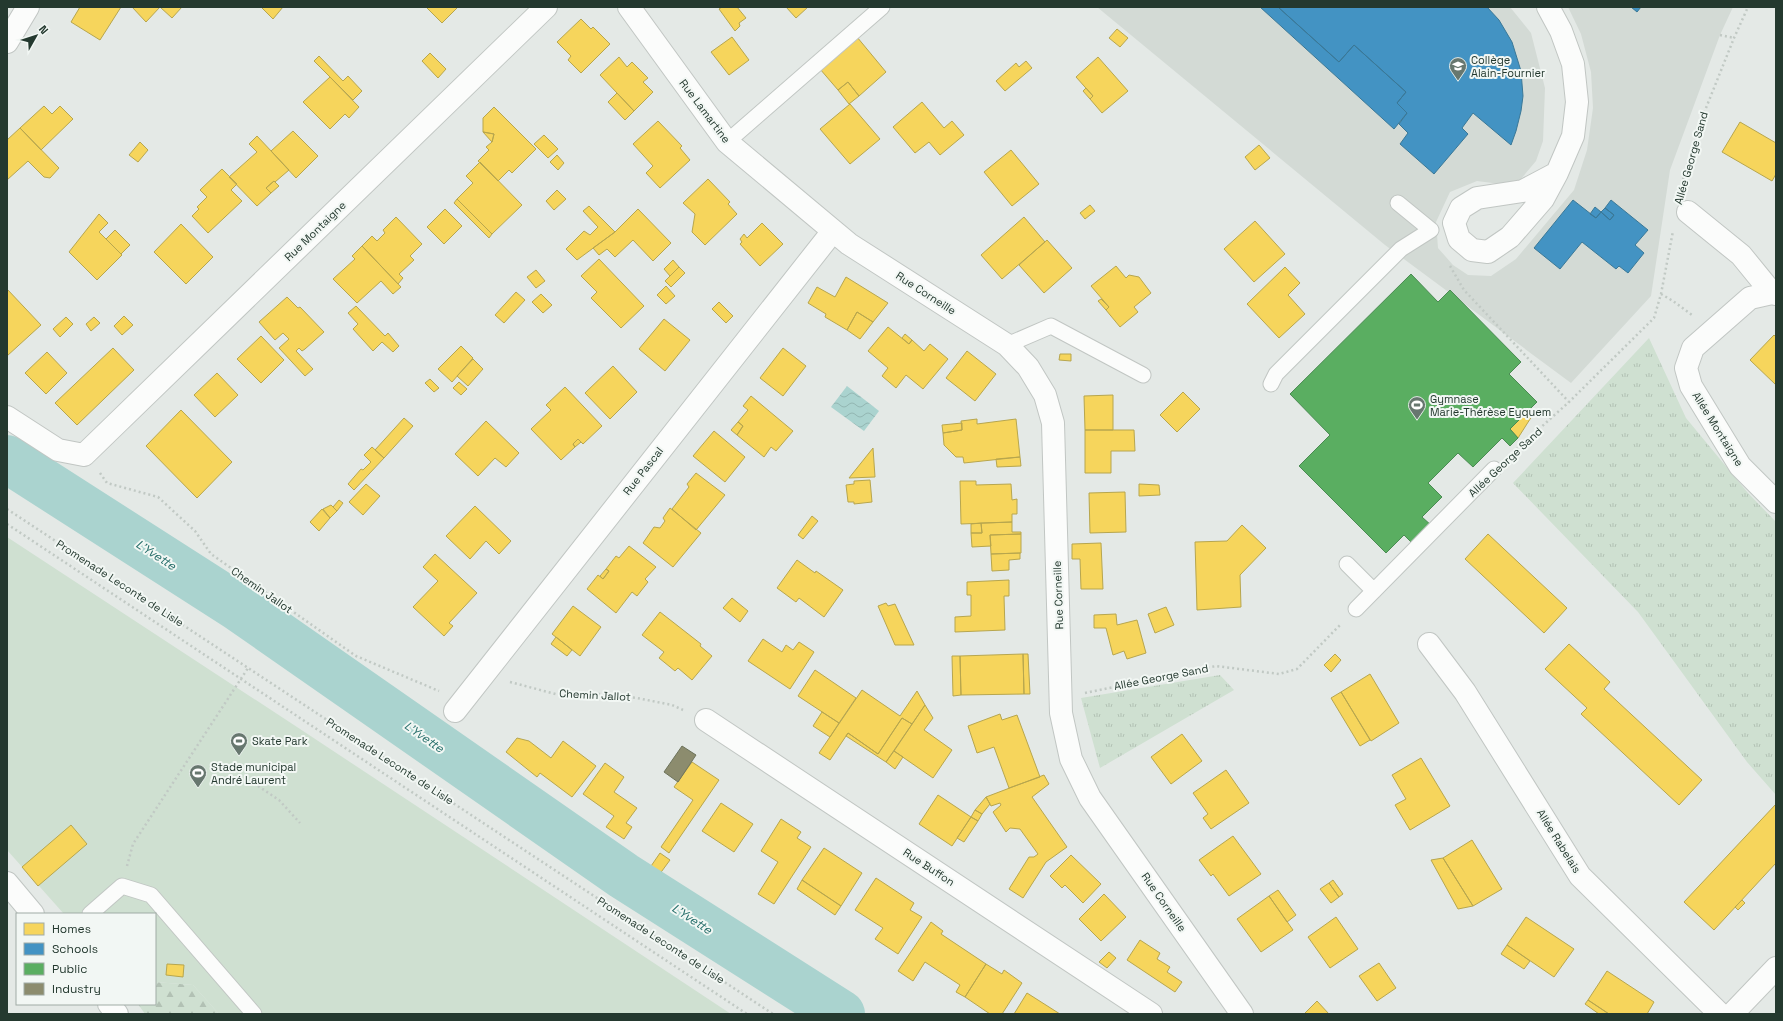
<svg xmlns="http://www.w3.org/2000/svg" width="1783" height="1021" font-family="'Space Grotesk',sans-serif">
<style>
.built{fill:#d3dad5}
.grass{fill:url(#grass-tufts)}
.forest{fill:url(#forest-firs)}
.park{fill:#cfe0d1}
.water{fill:url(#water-waves)}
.homes{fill:#f6d55c;stroke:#b7a64e}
.schools{fill:#4393c3;stroke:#3a7897}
.public{fill:#5aae61;stroke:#4a8b52}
.industry{fill:#8c8c6e;stroke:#6d735b}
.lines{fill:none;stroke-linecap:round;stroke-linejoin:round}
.river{stroke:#aad3cf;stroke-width:48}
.lane-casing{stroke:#c1c6c3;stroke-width:17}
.street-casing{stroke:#c1c6c3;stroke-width:24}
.secondary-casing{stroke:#c0c6c3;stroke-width:24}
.path{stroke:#c1c9c4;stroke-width:2.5;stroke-dasharray:2 3;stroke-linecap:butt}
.lane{stroke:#fbfcfb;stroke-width:15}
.street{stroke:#fbfcfb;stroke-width:22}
.secondary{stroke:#fbfcfb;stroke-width:22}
.labels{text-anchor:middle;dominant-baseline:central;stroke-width:4;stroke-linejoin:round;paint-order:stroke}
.poi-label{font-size:11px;fill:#24392f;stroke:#f2f7f4;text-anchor:start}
.street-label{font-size:11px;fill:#24392f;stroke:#f2f7f4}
.water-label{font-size:12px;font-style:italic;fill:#266e6a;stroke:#f2f7f4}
</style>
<defs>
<pattern id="grass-tufts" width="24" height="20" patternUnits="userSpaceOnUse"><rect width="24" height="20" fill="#cfe0d1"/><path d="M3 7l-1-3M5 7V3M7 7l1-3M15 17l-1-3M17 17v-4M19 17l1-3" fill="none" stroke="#b2c1b4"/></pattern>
<pattern id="forest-firs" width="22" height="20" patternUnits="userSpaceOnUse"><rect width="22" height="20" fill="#cfe0d1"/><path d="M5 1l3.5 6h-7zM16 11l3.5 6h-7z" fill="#b2c1b4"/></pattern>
<pattern id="water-waves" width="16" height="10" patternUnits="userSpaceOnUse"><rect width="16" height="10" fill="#aad3cf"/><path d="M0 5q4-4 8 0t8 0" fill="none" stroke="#92b6b2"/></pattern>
</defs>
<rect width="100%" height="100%" fill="#e4e9e6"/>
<path class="built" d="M1097,7H1510L1531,33L1545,88L1543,141L1536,161L1520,180L1508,185L1477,181L1450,192L1436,222L1438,248L1453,265L1468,275L1491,276L1516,259L1574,190L1587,150L1593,108L1591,72L1581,34L1568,7H1733L1720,35L1670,170L1651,296L1571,383L1385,245Z"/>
<path class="grass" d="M1649,338L1686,418L1748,493L1776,522V795L1747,762L1638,612L1513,483Z
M1220,675L1234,690L1100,768L1081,698Z"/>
<path class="forest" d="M155,982L193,985L219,1014H145L138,1004H155Z"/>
<path class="park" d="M7,537L297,727L731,1014H219L193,985L155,982V914H64L7,850Z"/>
<path class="water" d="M847,386L879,411L864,431L831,407Z"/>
<path class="homes" d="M80,7H121L100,40L71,22Z
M132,7H160L146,22Z
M160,7H182L172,18Z
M261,7H283L273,19Z
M426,7H458L442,23Z
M722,7H737L746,18L739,23L740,26L735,31L719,9Z
M786,7H808L796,18Z
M581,19L591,29L593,27L610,44L581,73L568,60L571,56L557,42Z
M1117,29L1128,38L1120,47L1109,38Z
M732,37L749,60L729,75L711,52Z
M857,37L886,72L859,96L848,82L838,90L820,69Z
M430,53L446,69L438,78L422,61Z
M319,56L343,81L348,76L362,91L353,100L314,61Z
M619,57L627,67L632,62L648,78L643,82L653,92L634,111L600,75Z
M1098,57L1128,91L1102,113L1090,99L1093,96L1076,77Z
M1026,61L1032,68L1005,91L996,81L1016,63L1019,67Z
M330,77L359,107L349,118L345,114L330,129L303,102Z
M848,82L859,96L849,104L838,90Z
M1086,88L1093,96L1090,99L1083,91Z
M617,93L634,111L625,120L608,102Z
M922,102L944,128L952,121L964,135L940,155L929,142L915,153L893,127Z
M850,104L880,139L850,164L820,129Z
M44,106L52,114L60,106L73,119L41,150L20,128Z
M494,107L536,149L512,173L509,170L498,181L478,161L489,150L486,147L492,142L494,134L483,132V118Z
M658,121L682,146L680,148L690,160L660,188L646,173L653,166L633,144Z
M1740,122L1776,143V174L1772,181L1722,152Z
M20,128L59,168L50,178L44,177L28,161L7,180V140Z
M293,131L318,156L296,178L271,151Z
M483,132L494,134L492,142Z
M544,135L558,149L548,158L534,144Z
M257,136L289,170L275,182L274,181L266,188L271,193L257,206L229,177L257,152L249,144Z
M140,142L148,150L138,162L129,155Z
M1259,145L1270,158L1255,170L1245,157Z
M1011,150L1039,184L1012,206L984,172Z
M557,155L564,163L558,170L550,162Z
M480,162L522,205L492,234L457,199L473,183L466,176Z
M222,169L237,184L231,190L242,201L208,233L192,216L199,209L197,207L207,197L200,190Z
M708,179L730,202L728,204L737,214L705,245L692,232L695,214L683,203Z
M274,181L279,186L271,193L266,188Z
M557,190L566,199L554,210L546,201Z
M457,199L492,234L489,238L454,203Z
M1090,205L1095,211L1085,219L1080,213Z
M589,206L615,232L577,260L566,249L584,231L590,235L598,227L583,211Z
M445,209L462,226L444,244L427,227Z
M638,209L671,243L653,261L633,240L615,257L607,249L599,255L593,248L615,232Z
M99,214L108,223L99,232L122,255L97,280L69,252Z
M396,217L422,244L410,256L414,260L399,274L403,278L398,284L362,246L372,236L377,241L385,233L383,230Z
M1024,217L1045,242L1002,279L981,255Z
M1255,221L1285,254L1254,282L1224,249Z
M762,223L783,244L760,266L740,244L742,242L740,239L744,234L747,238Z
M181,224L213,257L186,284L154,252Z
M115,230L130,245L121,254L106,239Z
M1047,240L1072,268L1044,293L1019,265Z
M362,246L401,287L393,294L381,281L357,303L333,279L355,259L352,256Z
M599,259L644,306L621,328L591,298L597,292L581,276Z
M673,260L679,267L670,276L664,269Z
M1116,266L1126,278L1129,275L1139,277L1151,293L1134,307L1138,312L1120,327L1106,310L1109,307L1091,286Z
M679,267L685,273L671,287L665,281Z
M1285,267L1300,283L1288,295L1305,314L1279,338L1247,304Z
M536,270L545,281L536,288L527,277Z
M846,277L888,303L873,322L857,312L847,330L825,317L826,314L808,303L817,287L835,297Z
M666,286L675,296L666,304L657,295Z
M7,289L41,325L7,356Z
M516,292L525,300L504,323L495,315Z
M541,294L552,305L543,313L532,302Z
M287,297L298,308L300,307L324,332L305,349L302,351L299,348L296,351L313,369L305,376L279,348L289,339L283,333L275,340L259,322Z
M1101,299L1109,307L1106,310L1098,301Z
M719,302L733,316L726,323L712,309Z
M356,306L385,336L388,333L399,346L393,352L382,342L373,351L353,329L358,324L348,313Z
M857,312L873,322L860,339L847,330Z
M124,316L133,325L122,335L114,326Z
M66,317L73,324L60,337L53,329Z
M94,317L100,323L91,331L86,324Z
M664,319L690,340L665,371L639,349Z
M888,327L909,344L912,340L924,351L930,344L948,359L923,389L906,375L896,388L882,376L888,368L868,351Z
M905,334L912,340L909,344L902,338Z
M1774,335L1776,337V385L1750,360Z
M261,336L284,360L261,383L237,359Z
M461,346L473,358L452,382L438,369Z
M113,348L134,370L77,425L55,403Z
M783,348L806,366L783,396L760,378Z
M967,351L996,374L975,401L946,378Z
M47,352L67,373L46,394L25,373Z
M1060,354H1071V361L1059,360Z
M473,359L483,369L468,386L457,376Z
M613,366L637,392L610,419L585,393Z
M217,373L238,395L215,417L194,395Z
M430,379L439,388L434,392L425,383Z
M459,382L467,389L461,395L453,388Z
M565,387L602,426L583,444L578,439L573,444L575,447L561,460L531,429L551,410L546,405Z
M1183,392L1200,409L1177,432L1160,415Z
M1113,395V430H1085L1084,396Z
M751,396L793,431L776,451L771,447L764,457L737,435L743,426L738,422L748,410L743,406Z
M181,410L232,462L197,498L146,446Z
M1527,412L1532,416L1518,438L1510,429Z
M404,418L413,426L384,458L375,450Z
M977,419V424L1016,419L1020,457L964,463L963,457H956L944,445L943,433L962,430L961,421Z
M486,421L519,453L506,467L495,458L478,476L455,454Z
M738,422L743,426L737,435L731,430Z
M962,423V430L943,433L942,425Z
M1085,430H1134L1135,451H1111V473H1085Z
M714,431L745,457L725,482L693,456Z
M578,439L581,442L575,447L573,444Z
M372,447L384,458L354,490L348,484L361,469L363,470L371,462L364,455Z
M873,448L875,477L849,478Z
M1020,457L1021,466L997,467L996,459Z
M696,473L725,495L696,530L672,509L689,487L687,484Z
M870,480L872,502L854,504V502H848L846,485L854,484V481Z
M960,481H976V485L1011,484L1012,500L1017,499V514H1012V522L961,524Z
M366,484L380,496L363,515L349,502Z
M1139,484L1159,485L1160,495L1139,496Z
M1125,492L1126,532L1090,533L1089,493Z
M339,500L343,503L337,511L333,507Z
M331,505L337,511L330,518L323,509Z
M475,506L511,541L499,554L486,541L470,559L446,536Z
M670,508L701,533L673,567L643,543L654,527L660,528L665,521L663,518Z
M322,509L330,518L319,531L310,522Z
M812,516L818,521L803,539L798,535Z
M1012,522V532H1021V534L990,535L991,546L972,547L971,533H982L981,523Z
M981,523L982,533H971V524Z
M1242,525L1266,548L1240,575L1241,607L1197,610L1195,542L1227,541Z
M1021,534V553L991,554L990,535Z
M1488,534L1567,608L1544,633L1465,559Z
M1101,543L1103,589H1081L1080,559H1072V544Z
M629,546L656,567L645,579L648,582L637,596L632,592L616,613L587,589L598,575L603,579L609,571L606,569L616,556L619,558Z
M1020,553V559L1009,560V570L992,571L991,554Z
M435,554L477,593L449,623L453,626L444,636L413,607L438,581L423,567Z
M797,560L815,573L816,571L843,590L824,617L799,598L796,602L777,588Z
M606,569L609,571L603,579L600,576Z
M1009,580V596H1004L1005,630L955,632V617L971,616V595H967V582Z
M732,598L748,611L740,622L723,608Z
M886,603L888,606L895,604L914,645H895L878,606Z
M573,606L601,627L580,656L552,634Z
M1166,607L1174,625L1155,633L1148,614Z
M660,612L701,644L700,646L712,656L692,680L678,668L675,671L659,658L664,652L642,635Z
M1116,614L1117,625L1137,620L1146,653L1127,659L1124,651L1113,655L1106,628H1094V615Z
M556,637L572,650L567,656L551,644Z
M763,639L782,652L786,645L793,650L799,642L814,652L790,689L748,661Z
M1569,644L1610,682L1604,689L1702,780L1679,805L1581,714L1587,708L1545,669Z
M1023,654H1028L1030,694H1024Z
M1023,654L1024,694L961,695L960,656Z
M1335,654L1341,660L1331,672L1324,665Z
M952,656H960L961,695L953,696Z
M815,670L856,698L839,723L798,696Z
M1370,674L1399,723L1371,741L1341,692Z
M862,690L900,716L917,691L925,705L912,724L902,718L878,754L848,733L830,760L819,753Z
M1341,692L1370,740L1360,746L1331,698Z
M925,705L933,718L924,730L952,750L933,778L894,751Z
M822,712L839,723L830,737L813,726Z
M1000,714L1002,720L1017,715L1040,777L1009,788L994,747L977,753L968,726Z
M902,718L912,724L886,762L846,736L848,733L878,754Z
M1182,734L1202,761L1171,784L1151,757Z
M517,738L529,741L551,758L563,741L596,766L572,797L540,773L537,777L506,752Z
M894,751L903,757L895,769L886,762Z
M1421,758L1450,806L1410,830L1395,805L1406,799L1392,775Z
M692,762L719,780L669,853L661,847L693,800L674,787Z
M605,763L624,777L614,792L637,808L626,823L632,827L624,839L606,827L614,816L583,794Z
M1226,770L1249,803L1211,829L1203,818L1208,814L1193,793Z
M1044,775L1049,784L1032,797L1067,847L1046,862L1023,898L1009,889L1029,857H1034L1038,854L1020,829L1010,828L1006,832L993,812L1001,805L1000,803L991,806L986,797Z
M938,795L971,817L952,846L919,824Z
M986,797L990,804L982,814L975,810Z
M721,803L753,824L734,852L702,831Z
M1776,804V863L1714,930L1684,902Z
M975,810L982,814L978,821L971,817Z
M971,817L978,821L964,842L957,838Z
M781,819L801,832L797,838L811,847L774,904L758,894L778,862L761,851Z
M71,825L87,844L38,886L22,867Z
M1233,836L1261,874L1229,896L1213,874L1211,876L1199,860Z
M1472,840L1502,889L1473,906L1443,858Z
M824,848L862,873L841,906L802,880Z
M660,853L670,860L659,875L649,869Z
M1071,855L1101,884L1083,903L1065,885L1062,888L1050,876Z
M1443,858L1473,906L1458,909L1431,860Z
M876,878L914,903L910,910L922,917L898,954L875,939L883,928L855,910Z
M802,880L841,906L835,915L797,889Z
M1333,880L1343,894L1339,897L1329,883Z
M1329,883L1339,897L1331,903L1320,889Z
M1278,890L1296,915L1287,922L1269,896Z
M1104,894L1126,917L1101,941L1079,919Z
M1269,896L1293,930L1261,952L1237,919Z
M1742,900L1745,903L1738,910L1735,907Z
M1336,917L1358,949L1330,968L1308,937Z
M1526,917L1574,949L1554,977L1507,945Z
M931,922L943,931L941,934L986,964L965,997L956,992L960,985L925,962L913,981L898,971Z
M1140,940L1160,953L1157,959L1170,967L1167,972L1182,982L1175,992L1127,960Z
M1507,945L1530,961L1524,969L1501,954Z
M1109,952L1116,958L1107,968L1099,962Z
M1379,963L1396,988L1377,1001L1359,976Z
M167,964L184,965L183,977L166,975Z
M986,964L1002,974L1004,970L1022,983L1002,1014H990L965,997Z
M1607,971L1654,1002L1647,1014H1609L1588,1000Z
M1027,993L1060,1014H1014Z
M1588,1000L1609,1014H1599L1585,1004Z
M1317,1001L1329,1014H1304Z"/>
<path class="schools" d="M1260,7H1278L1339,62L1354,45L1406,92L1397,103L1407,113L1394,129Z
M1278,7H1487L1499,20L1512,42L1521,71L1523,96L1521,111L1516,131L1511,145L1473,113L1462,128L1468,134L1434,174L1400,144L1408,133L1399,124L1407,113L1397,103L1406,92L1354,45L1339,62Z
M1631,7H1641L1637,12Z
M1573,200L1596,218L1601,212L1610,220L1614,215L1605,208L1611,200L1648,230L1635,245L1644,253L1628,273L1619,266L1616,269L1582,242L1560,269L1534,248Z
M1595,207L1601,212L1596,218L1590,214Z
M1605,208L1614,215L1610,220L1601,212Z"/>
<path class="public" d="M1411,274L1438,302L1450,290L1521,362L1509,374L1537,402L1510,429L1518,438L1510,446L1502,438L1473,467L1458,453L1428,483L1442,497L1422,517L1432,526L1413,544L1404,535L1386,553L1299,466L1330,435L1290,394Z"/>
<path class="industry" d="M682,746L696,755L678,782L664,772Z"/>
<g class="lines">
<path class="river" d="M7,459L238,607L624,876L841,1014"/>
<g class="lane-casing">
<path id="lane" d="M727,142L882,7
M1007,345L1051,326L1143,375
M1271,384L1276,374L1401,249L1431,230L1398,203
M1347,564L1374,591
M1356,609L1494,469
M90,914L122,886L151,895L254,1014"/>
</g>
<g class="street-casing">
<path id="street" d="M629,7L727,142L849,244L1007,345L1028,367L1045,395L1053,423L1061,713L1071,759L1090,798L1242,1014
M1548,7L1561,31L1573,64L1577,102L1573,136L1557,173L1543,199L1510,237L1488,252L1472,250L1459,239L1454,223L1461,208L1477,198L1523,191L1557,173
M7,42L28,7
M1688,212L1741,255L1772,293
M1776,294L1772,293L1750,298L1693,348L1686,368L1691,386L1740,466L1776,502
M7,417L58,450L84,455L546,7
M1429,644L1465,692L1580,876L1720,1014
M455,711L833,231
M706,720L1151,1014
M1732,1014L1776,968"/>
</g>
<g class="secondary-casing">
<path id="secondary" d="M7,883L33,914
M109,1004L117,1014"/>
</g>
<path class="path" d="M1720,35L1734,38
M1680,189L1704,113L1734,38L1748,7
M1450,266L1464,290L1569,402
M1661,294L1673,301L1692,315
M1509,456L1569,402L1654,318L1661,294L1673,231
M100,473L107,483L158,497L195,531L211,554L356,656L439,691
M7,509L773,1014
M7,524L747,1014
M510,682L563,696L600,694L637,698L672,705L683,710
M1085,693L1216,666L1279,674L1297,669L1341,624
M258,786L279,800L300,823
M127,866L133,844L248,668"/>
<use href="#lane" class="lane"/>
<use href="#street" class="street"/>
<use href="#secondary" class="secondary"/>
</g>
<defs>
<g id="school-pin" transform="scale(0.9)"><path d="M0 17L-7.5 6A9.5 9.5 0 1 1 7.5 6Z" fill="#67776f" stroke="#f2f7f4"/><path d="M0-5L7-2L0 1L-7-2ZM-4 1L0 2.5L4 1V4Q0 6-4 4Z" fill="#fff"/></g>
<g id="stadium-pin" transform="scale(0.9)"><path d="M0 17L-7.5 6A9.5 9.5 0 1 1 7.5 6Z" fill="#67776f" stroke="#f2f7f4"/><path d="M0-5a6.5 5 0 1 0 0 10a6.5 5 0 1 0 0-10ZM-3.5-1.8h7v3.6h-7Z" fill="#fff"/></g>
</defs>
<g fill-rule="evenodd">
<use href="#school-pin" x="1458" y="66"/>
<use href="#stadium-pin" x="1417" y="405"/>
<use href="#stadium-pin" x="239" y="741"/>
<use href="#stadium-pin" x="198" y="773"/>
</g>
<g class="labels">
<g class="poi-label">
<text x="1471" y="60">Collège<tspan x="1471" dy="13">Alain-Fournier</tspan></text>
<text x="1430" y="399">Gymnase<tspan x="1430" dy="13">Marie-Thérèse Eyquem</tspan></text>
<text x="252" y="741">Skate Park</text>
<text x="211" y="767">Stade municipal<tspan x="211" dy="13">André Laurent</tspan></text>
</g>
<g class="street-label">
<text transform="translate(705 111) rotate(53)">Rue Lamartine</text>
<text transform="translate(1691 158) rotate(-74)">Allée George Sand</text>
<text transform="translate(315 231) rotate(-44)">Rue Montaigne</text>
<text transform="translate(926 293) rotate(33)">Rue Corneille</text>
<text transform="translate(1718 429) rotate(58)">Allée Montaigne</text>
<text transform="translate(1505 462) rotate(-43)">Allée George Sand</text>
<text transform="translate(643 471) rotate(-52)">Rue Pascal</text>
<text transform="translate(120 583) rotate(33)">Promenade Leconte de Lisle</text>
<text transform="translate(262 590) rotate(35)">Chemin Jallot</text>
<text transform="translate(1058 595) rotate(-92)">Rue Corneille</text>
<text transform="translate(1161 677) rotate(-11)">Allée George Sand</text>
<text transform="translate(595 695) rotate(3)">Chemin Jallot</text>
<text transform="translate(390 761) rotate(33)">Promenade Leconte de Lisle</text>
<text transform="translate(1559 841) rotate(58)">Allée Rabelais</text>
<text transform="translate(929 867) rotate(33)">Rue Buffon</text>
<text transform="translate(1164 902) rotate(55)">Rue Corneille</text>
<text transform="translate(661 940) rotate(33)">Promenade Leconte de Lisle</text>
</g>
<g class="water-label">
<text transform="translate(156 555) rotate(33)">L'Yvette</text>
<text transform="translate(424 737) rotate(35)">L'Yvette</text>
<text transform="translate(692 919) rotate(33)">L'Yvette</text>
</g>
</g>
<rect width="1783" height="1021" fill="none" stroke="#24392f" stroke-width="16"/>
<rect x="16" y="913" width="140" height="92" fill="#f2f7f4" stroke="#a0aba5"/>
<rect x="24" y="923" width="20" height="12" fill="#f6d55c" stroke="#a0aba5"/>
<text x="52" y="933" font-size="12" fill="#24392f">Homes</text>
<rect x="24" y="943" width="20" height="12" fill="#4393c3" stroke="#a0aba5"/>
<text x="52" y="953" font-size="12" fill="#24392f">Schools</text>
<rect x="24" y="963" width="20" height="12" fill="#5aae61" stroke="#a0aba5"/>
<text x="52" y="973" font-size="12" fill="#24392f">Public</text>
<rect x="24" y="983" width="20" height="12" fill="#8c8c6e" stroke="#a0aba5"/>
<text x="52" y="993" font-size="12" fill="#24392f">Industry</text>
<g transform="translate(36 36) rotate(51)" stroke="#f2f7f4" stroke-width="3" paint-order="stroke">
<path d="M0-3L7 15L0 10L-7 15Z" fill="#24392f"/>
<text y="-6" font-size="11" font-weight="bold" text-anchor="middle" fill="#24392f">N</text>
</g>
</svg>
